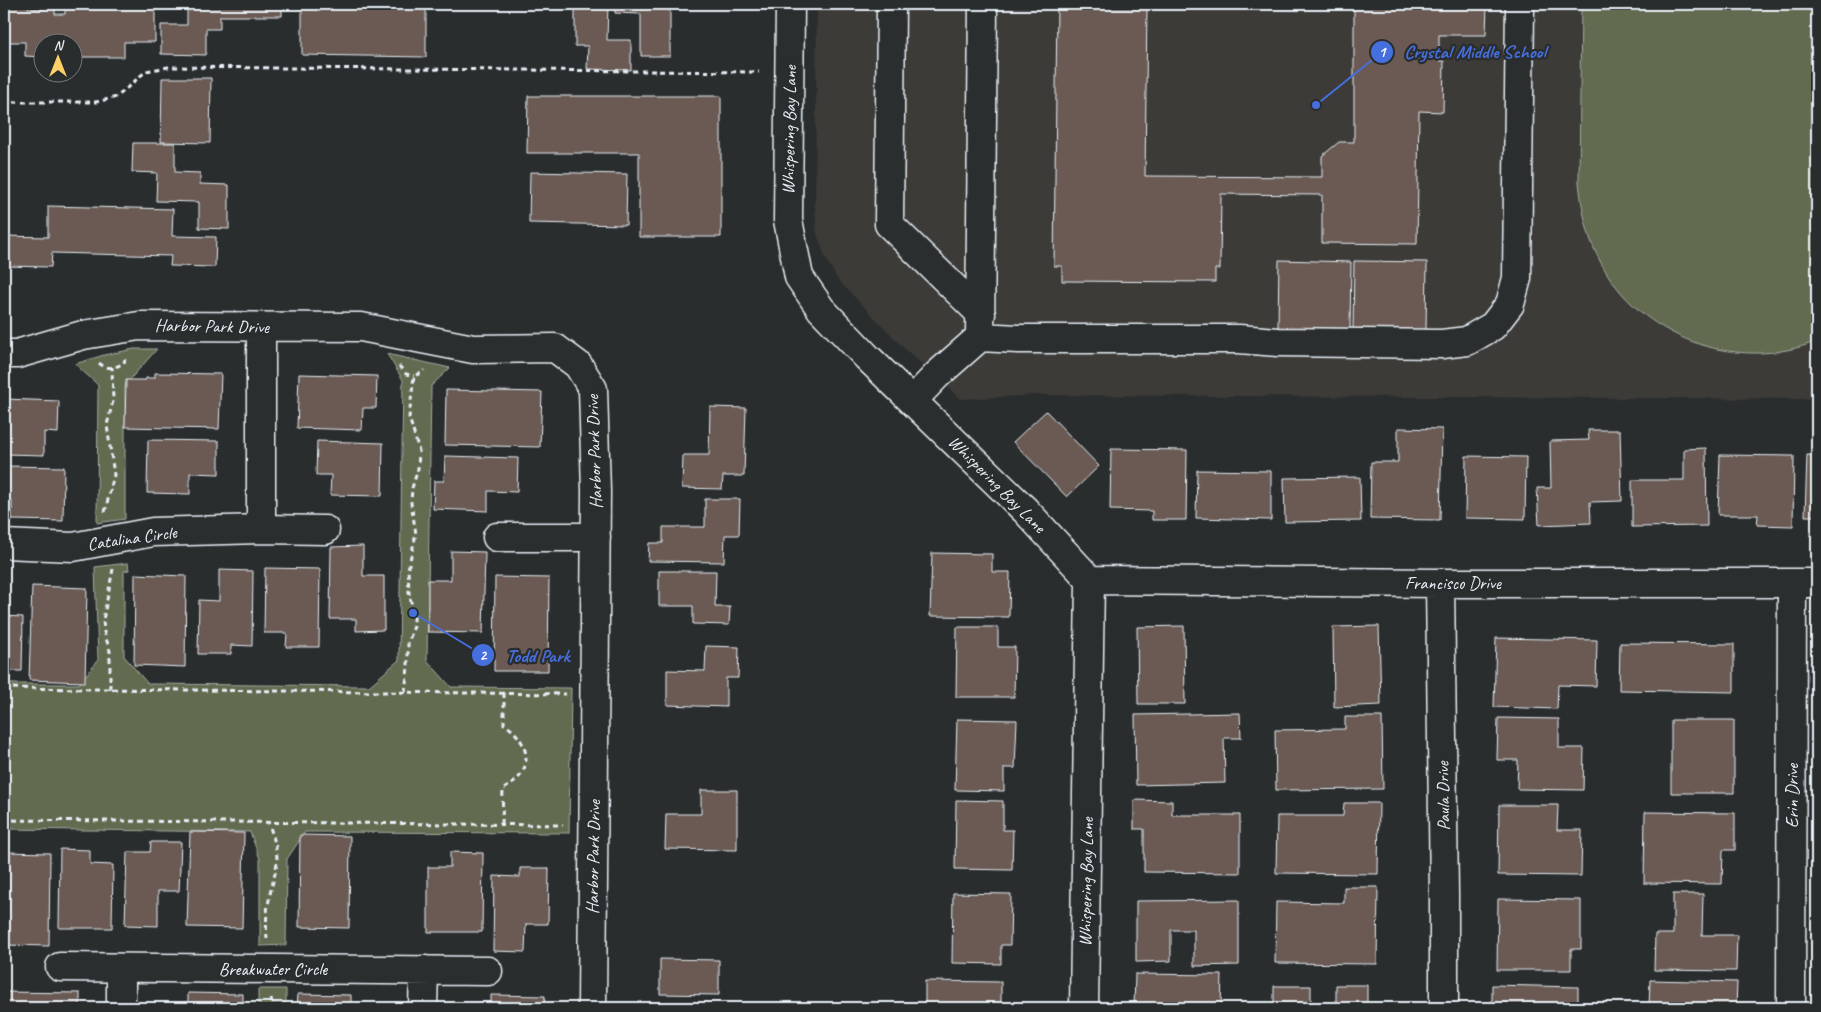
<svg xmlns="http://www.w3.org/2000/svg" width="1821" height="1012" font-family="Caveat,sans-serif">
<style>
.built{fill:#3d3a39}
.green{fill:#626a50;stroke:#a5aea4}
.building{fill:#6a5a52;stroke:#e8f1f8}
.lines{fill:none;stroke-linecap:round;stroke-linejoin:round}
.minor-casing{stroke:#e8f1f8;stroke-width:31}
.path{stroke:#e8f1f8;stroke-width:3;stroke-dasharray:5 4;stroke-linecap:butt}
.minor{stroke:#2a2d2e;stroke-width:28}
.labels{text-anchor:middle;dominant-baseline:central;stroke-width:4.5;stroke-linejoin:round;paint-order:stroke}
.street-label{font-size:18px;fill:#e8f1f8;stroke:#2a2d2e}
.leader{fill:none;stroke:#466fde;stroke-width:2}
.callout-dot{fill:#466fde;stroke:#2a2d2e;stroke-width:2}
.mark-label{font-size:15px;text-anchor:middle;font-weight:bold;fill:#fff}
.callout-label{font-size:19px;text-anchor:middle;font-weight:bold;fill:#466fde;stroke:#2a2d2e;stroke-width:4.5;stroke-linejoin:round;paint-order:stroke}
</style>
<rect width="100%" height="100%" fill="#2a2d2e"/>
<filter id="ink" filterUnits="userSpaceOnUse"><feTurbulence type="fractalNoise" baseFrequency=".02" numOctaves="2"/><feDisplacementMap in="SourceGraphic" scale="10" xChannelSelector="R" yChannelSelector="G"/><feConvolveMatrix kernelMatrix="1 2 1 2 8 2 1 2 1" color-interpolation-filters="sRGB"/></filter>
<g filter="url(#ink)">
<path class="built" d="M817,4H1817V399L1037,395L961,399L904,348L838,280L826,259L817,234L815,207Z"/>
<path class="green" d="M1581,4H1817V341C1737,374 1637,337 1599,259C1586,234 1582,209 1579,182Z
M134,349H157L125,385V519L97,523L98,385L75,364L104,355Z
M387,354L450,368L431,386L427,660L451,687L571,688L569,833L305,832L287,859L286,945L260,946V859L250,832L4,829V684H79L98,660L95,567L128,563L129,570L124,571V656L148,684L369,686L399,660L403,380Z
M258,989H286V1008H258Z"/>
<path class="building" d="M4,4H28V8L44,9V5H55V14H65V4H76V9H109V5L155,4V42H124V57H72V42H42V57L25,56V42H4Z
M187,4H282V16H220V29H206V55L161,54V25H187Z
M575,4H608L607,40H631V70L587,69L588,46H575Z
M615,4H658V9H670V56H641V14L615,13Z
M1057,4H1147L1145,176L1322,177V156L1339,142H1354V10H1352V4H1487L1486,35H1439V61H1444L1443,112L1419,111L1417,244L1322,243V195L1221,194L1220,269H1215V282L1062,281V266H1054Z
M302,7L426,9V57L302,55Z
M162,78H211L210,143L161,142Z
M528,96H721V237H639V153H527Z
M133,143H175V172L200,173V184L229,185V229L199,228V202L156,201L157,173L132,172Z
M530,172L627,174L626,225L529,223Z
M48,206L173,209L172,236L216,237L215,267L170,266L171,256L52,253L51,267L4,266V236L48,237Z
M1279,260L1351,262L1350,330L1278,329Z
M1354,261L1427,262L1426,331L1353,330Z
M155,373L221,374L219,429L125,427L126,380H146V378H155Z
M299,374L377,376L376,408H363L362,430L297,428Z
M446,390L542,392L540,447L445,445Z
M4,399L59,401L58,433L44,432V455L4,454Z
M710,407L746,408L744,476H723L722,489L682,488L683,455H709Z
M1046,411L1099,466L1067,497L1013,442Z
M1398,428L1442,429L1440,520L1370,519L1371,462H1398Z
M1588,430H1620L1622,501L1590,502L1591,523L1539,525L1537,488H1551L1550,441L1589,440Z
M148,440L219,441V474L190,473V494L147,493Z
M317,441L383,443L382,496L330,495L331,475H316Z
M1706,448L1707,526L1632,527V480H1684V449Z
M1111,449L1187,450L1186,520H1152V511L1110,510Z
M1720,455L1794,456L1793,526L1757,525L1758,515H1718Z
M1807,455H1817V516H1805Z
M445,456L518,458L517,492L488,491V511L433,509L434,481H444Z
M1466,456L1526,457L1525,519L1465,518Z
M4,466L64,467L63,521L12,520V500H4Z
M1197,470L1271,471V520L1196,518Z
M1360,477L1361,521L1285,522L1284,478Z
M705,499H740L739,535H725L724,562L648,561L649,543H663V527H705Z
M363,546V576H384V630L356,631V619H330L331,547Z
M451,551L485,552L483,633L428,632V580H451Z
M932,553L992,554V572H1010L1009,617L930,616Z
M265,568L320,569L319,647H286L287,633H264Z
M219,570L253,571L252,646L231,645V654H198L199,600L219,601Z
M659,571H716L715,607H730L729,625L693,624V606H659Z
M135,574L186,576L185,667L134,665Z
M495,577L549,578L548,671H494Z
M32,586L87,588L85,682L29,680Z
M4,616L23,617L22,671H4Z
M1184,626L1185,704H1138L1137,627Z
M1379,626L1381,705L1334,707L1333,627Z
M957,627H998V647H1015L1014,697H956Z
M1496,638L1597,640L1596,686L1558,685L1557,709L1494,707Z
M1620,643L1734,644V692L1619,690Z
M706,646L739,647L738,678H726V707L667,705V670L705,671Z
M1240,713L1241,738H1224L1225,783L1136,785L1135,715Z
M1345,717H1382L1383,789L1276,790L1275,730L1345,729Z
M1498,718L1559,719V748H1584L1583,790L1517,789L1518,760H1497Z
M957,719L1017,720L1015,768H1004V791L955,790Z
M1671,720H1734V793H1671Z
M701,790H737V850L665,849L666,814H701Z
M956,800L1003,801V830H1013L1012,870L955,869Z
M1134,800L1172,801V815H1240V873L1144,872V829H1134Z
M1344,803H1379L1378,874L1276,873L1277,816H1343Z
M1499,805H1558L1557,830H1582L1581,876L1498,875Z
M1645,812L1735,813V850H1723L1722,884L1644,883Z
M190,832L244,833L242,928L187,927Z
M300,835L350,836L349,928L299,927Z
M151,842H181L179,891H158V926L125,925L127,852H150Z
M60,849L90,850V864L113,865L112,928H59Z
M4,852L50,853L49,946L4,945Z
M450,852L483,853L482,932H428V867H450Z
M520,868H549L548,924H526L525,952L493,951L494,876L520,877Z
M1344,887H1378L1377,964L1275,963L1276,902L1344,903Z
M953,893L1011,894L1010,945H1001V964L952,963Z
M1673,894H1703L1702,935H1737L1736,971L1654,970L1655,934H1673Z
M1498,899L1581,900V949H1571V970H1497Z
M1239,900V965L1194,966V930H1171V961L1136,962V901Z
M660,959L719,960V995L660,994Z
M1135,974L1222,975L1221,1008H1134Z
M1650,980L1737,982L1736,1008H1649Z
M925,981L1001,982V1008H925Z
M1336,985H1367V1008H1336Z
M1492,985L1578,987V1008H1492Z
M1274,986H1311V1008H1274Z
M4,992L80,993V1008H4Z
M188,993L243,994V1008H188Z
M298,994L351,995V1008H297Z
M491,995L545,996L544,1008H491Z"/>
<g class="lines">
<g class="minor-casing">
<path id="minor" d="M790,4L788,220L799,277L821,309L867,357L1025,510L1090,580L1084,1008
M891,4L889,224L981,314
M261,327V529
M980,337L1018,339H1239L1278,342L1442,344L1467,341L1493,326L1510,304L1517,278L1520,4
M4,354H17L83,335L139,326L361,327L473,349L555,348L578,365L593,389L596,491L592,1008
M913,400L938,374L980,337L983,4
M497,537H596
M4,544L73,547L153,532L261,529L325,530
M1090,580L1440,583H1817
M1440,583L1444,894V1008
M60,967L488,971
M121,1008V968
M423,1008L424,970
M1791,1008L1792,583"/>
</g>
<path class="path" d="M4,102H96L117,97L146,71L168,67L759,72
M99,363C107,370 115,368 124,363L125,359
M399,366L406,374L414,376
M105,512L114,475L107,425L113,401L112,367
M4,688L566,694
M110,689V651L104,632L103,620L113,569
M405,692L408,667V643L414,626V614L409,593L408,569L416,534L411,503L412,488L418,469L419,451L409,417L414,376L421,373L424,370
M4,820L563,825
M502,824L503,789C535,774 532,742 504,724V693
M267,939C266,926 266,913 269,900C271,886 276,874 277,861C277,847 273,835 268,822
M271,998L273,1008"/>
<use href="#minor" class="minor"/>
</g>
</g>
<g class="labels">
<g class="street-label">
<text transform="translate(789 130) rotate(-89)">Whispering Bay Lane</text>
<text transform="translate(212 326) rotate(1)">Harbor Park Drive</text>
<text transform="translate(594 452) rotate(-92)">Harbor Park Drive</text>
<text transform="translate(997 484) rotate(45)">Whispering Bay Lane</text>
<text transform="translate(132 538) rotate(-8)">Catalina Circle</text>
<text x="1453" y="583">Francisco Drive</text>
<text transform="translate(1443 796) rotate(-91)">Paula Drive</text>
<text transform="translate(1792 796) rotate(-90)">Erin Drive</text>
<text transform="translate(593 857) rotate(-89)">Harbor Park Drive</text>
<text transform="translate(1086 882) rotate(-89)">Whispering Bay Lane</text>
<text x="273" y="969">Breakwater Circle</text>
</g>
</g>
<path class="leader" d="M1316 105L1382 52M413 613L483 655"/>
<g class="callout-dot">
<circle cx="1316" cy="105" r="5"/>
<circle cx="413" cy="613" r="5"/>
<circle cx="1382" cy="52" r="12"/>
<circle cx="483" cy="655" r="12"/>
</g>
<g class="mark-label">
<text x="1382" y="57">1</text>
<text x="483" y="660">2</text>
</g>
<g class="callout-label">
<text x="1475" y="58">Crystal Middle School</text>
<text x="538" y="662">Todd Park</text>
</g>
<rect width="1821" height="1012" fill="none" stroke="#2a2d2e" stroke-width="20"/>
<rect x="10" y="10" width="1801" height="992" fill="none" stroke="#e8f1f8" stroke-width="2" filter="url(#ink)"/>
<g transform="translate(58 58)"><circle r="24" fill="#2a2d2e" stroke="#767b7f"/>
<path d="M0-4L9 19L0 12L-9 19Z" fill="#ffd166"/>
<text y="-8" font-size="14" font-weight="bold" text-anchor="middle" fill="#e8f1f8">N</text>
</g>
</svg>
